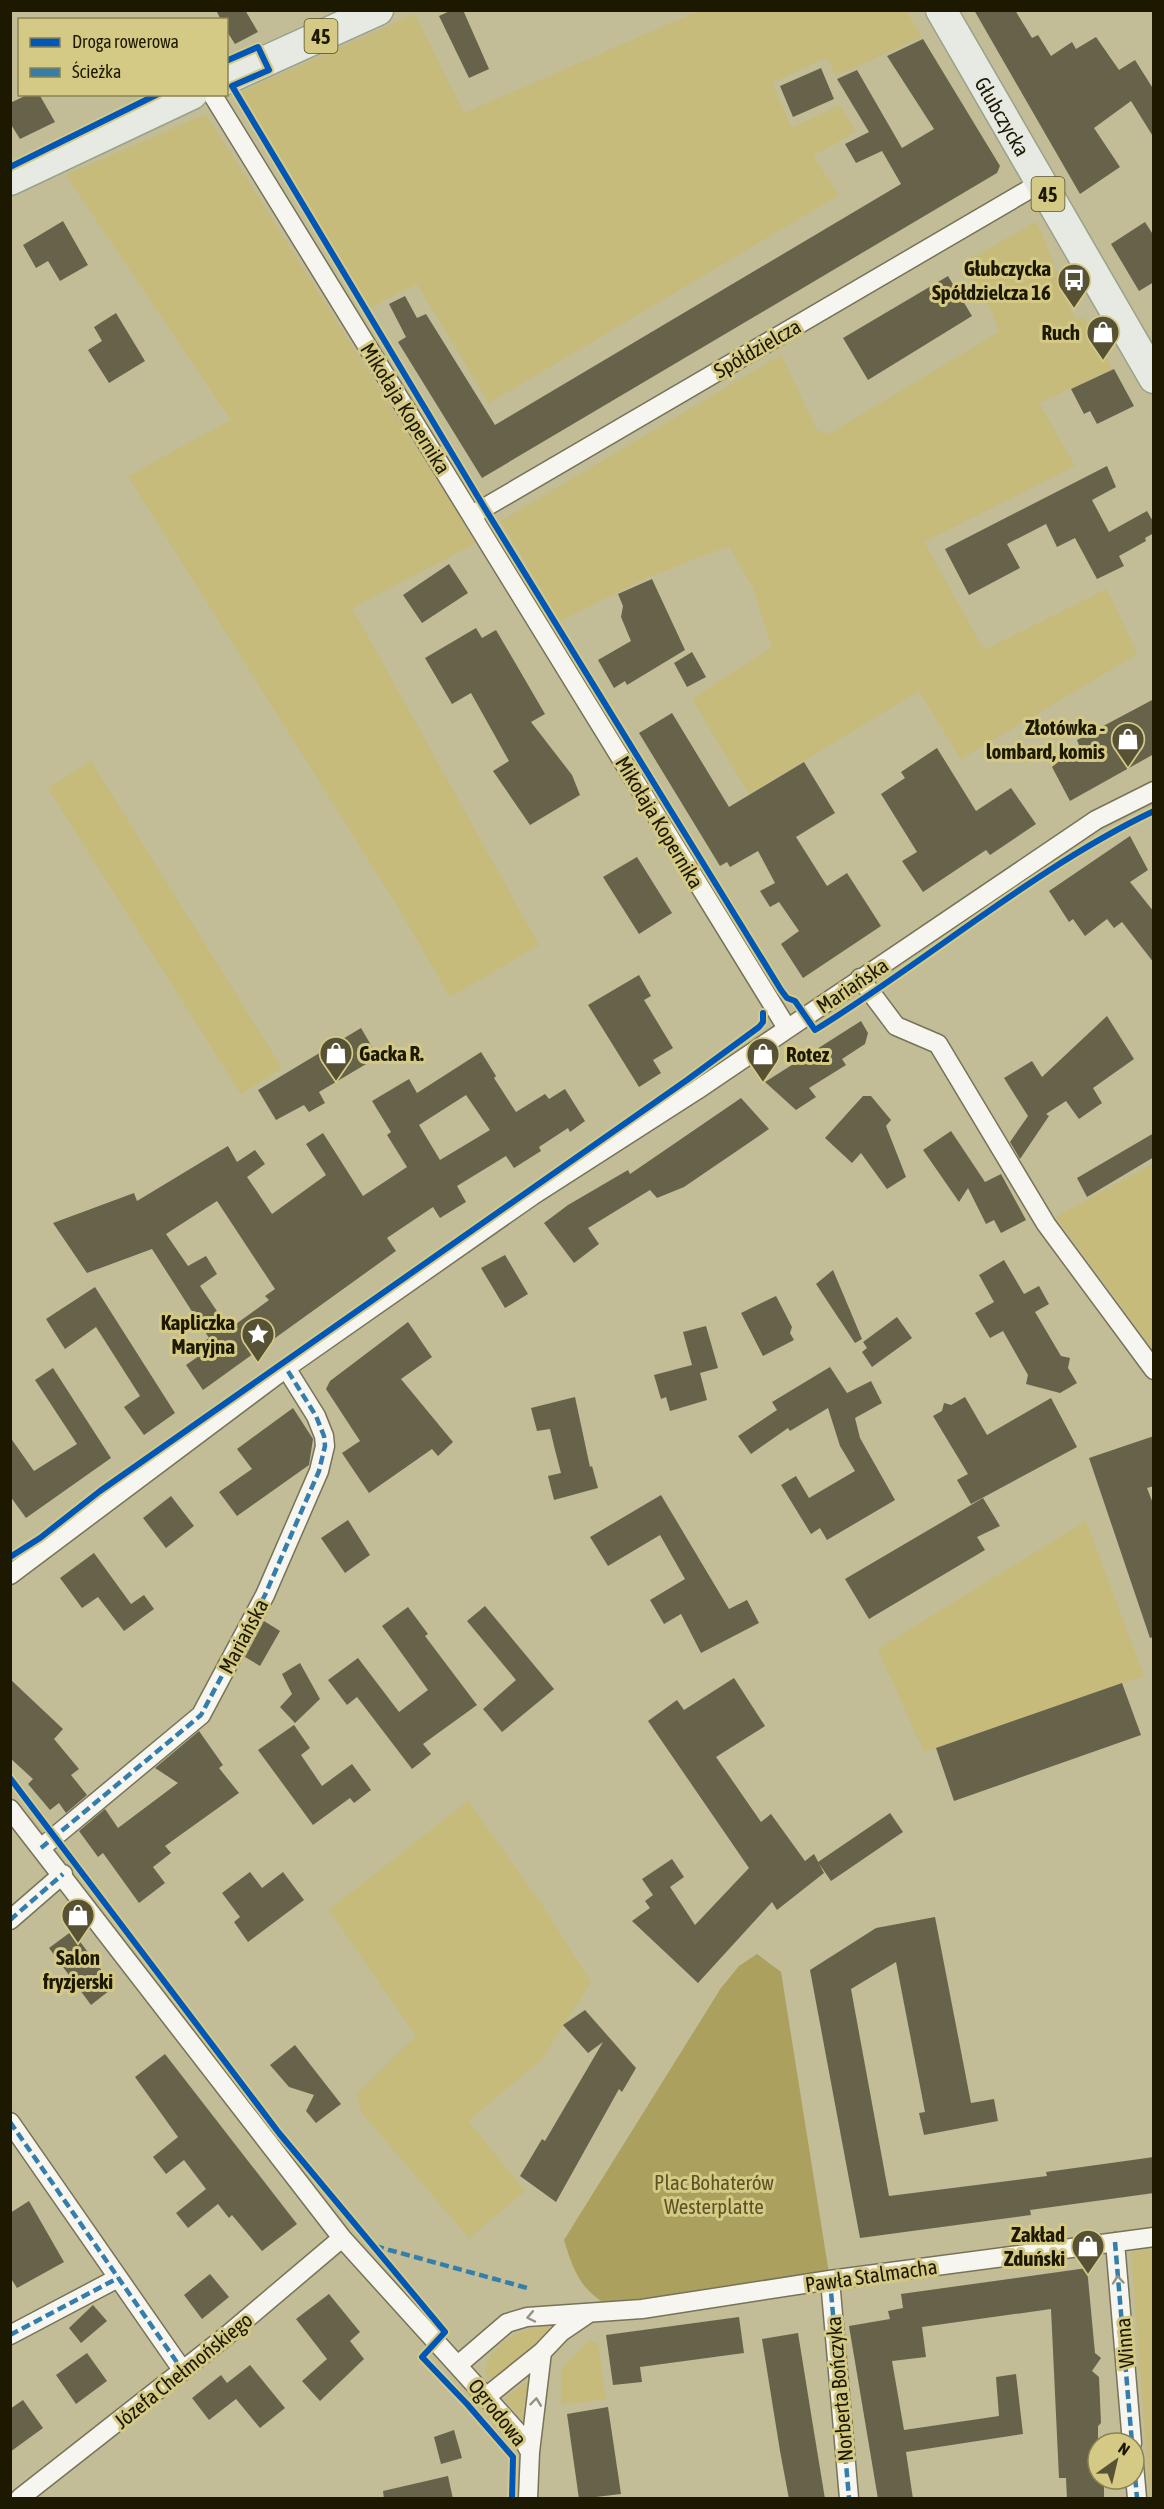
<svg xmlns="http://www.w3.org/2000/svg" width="1164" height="2509" font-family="'Asap Condensed',sans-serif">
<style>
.green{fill:#c6bb7a}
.forest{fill:#aba05d}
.building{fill:#67634b;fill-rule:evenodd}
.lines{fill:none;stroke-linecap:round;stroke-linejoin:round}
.minor-casing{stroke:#777358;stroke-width:21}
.primary-casing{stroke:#9aa28a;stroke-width:33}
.minor{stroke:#f6f5ef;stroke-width:18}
.primary{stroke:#e6eae2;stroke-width:30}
.quiet{stroke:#357eac;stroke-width:4.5;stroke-dasharray:9 4.5;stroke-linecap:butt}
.cycleway-casing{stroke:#d4c985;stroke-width:10}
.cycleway{stroke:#0057b8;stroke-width:6}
.oneway{stroke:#949283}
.labels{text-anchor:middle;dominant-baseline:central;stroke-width:6;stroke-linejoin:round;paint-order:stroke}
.shield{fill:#d4c985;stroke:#544e28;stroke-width:1.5}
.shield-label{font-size:20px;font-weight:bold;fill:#1d1900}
.street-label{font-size:21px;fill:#1d1900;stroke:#d4c985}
.poi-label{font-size:21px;font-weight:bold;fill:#1d1900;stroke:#d4c985;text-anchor:end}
.park-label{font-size:21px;fill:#5c5324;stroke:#d4c985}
</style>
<rect width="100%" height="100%" fill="#c2bc97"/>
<path class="green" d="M699,11H906L922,37L836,76L827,57L772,83L792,128L840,105L856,132L813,156L839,195L489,403L417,284L369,308L241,92L415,14L464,113Z
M206,114L476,543L352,608L539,945L450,997L401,912L128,476L231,420L66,175Z
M1036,222C1053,254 1059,289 1076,320L1084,317L1113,369L1039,403L1075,466L924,542L984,650L1107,589L1136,651L1134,656L961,759L919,691L749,794L692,699L772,647L753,588L729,546L650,576L560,621L501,521L781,355L817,430L829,434L999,332L991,310L967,267L968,260Z
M91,761L282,1068L241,1094L48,788Z
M1153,1164V1350L1056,1217Z
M1086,1521L1144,1676L924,1752L878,1649Z
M468,1801L542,1905L591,1982L542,2059L468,2121L525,2191L469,2238L362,2113L356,2095L416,2036L329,1910Z
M1153,2249L1154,2498H1150L1131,2252Z
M550,2326V2331L503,2376L487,2379C480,2358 507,2336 526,2330C534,2328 543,2327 550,2326Z
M589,2341L598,2343L606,2399L561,2405V2369Z
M529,2380L527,2424L504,2399Z"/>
<path class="forest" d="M757,1954L781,1972L830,2280L618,2311C583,2293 575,2277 564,2240L721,1988L739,1966Z"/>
<path class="building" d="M216,10H245L258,32L235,44L226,30V20H221Z
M452,10H463L489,69L469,78L439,16Z
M974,10H1015L1032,38L1038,35L1051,56L1072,42L1076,49L1096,37L1119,70L1135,60L1154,90V138L1131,101L1094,128L1120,167L1080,194Z
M923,39L1000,166L997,173L482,478L398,342L406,337L389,304L405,296L417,318L426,314L495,425L901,184L882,151L856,163L845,144L869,132L837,79L857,70L902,148L934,129L887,56Z
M821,68L834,99L793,117L780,86Z
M29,94H39L55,122L20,139L10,123V103Z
M63,221L88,265L60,281L48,261L36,268L23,245Z
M1145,222L1154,236V282L1139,291L1111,244Z
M948,276L972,316L868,380L843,338Z
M116,313L145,361L109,383L88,350L102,341L94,327Z
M1114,369L1134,406L1097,424L1090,411L1084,414L1071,389Z
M1107,466L1116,487L1092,500L1109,532L1147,511L1154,523V533L1145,538L1146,541L1119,556L1124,566L1097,579L1075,538L1057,547L1046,524L1007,544L1020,568L969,595L945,549Z
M449,564L468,593L422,623L403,595Z
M652,579L685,650L627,685L625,681L614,688L598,660L631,641L621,617L623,606L618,594Z
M476,628L482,638L496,630L545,714L531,722L572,775L580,795L530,825L493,771L509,761L471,693L452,704L425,658Z
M692,652L706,677L687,687L674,663Z
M1154,699V754L1070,801L1052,767L1079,745L1077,740Z
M672,713L729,807L804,762L835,813L796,837L827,886L847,873L881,926L803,978L781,944L799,931L779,902L770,907L760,891L775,883L758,851L730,867L727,862L720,866L639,733Z
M937,748L976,811L1011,788L1036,824L990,855L986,850L923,892L902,861L917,852L881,794L905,778L901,772Z
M1130,836L1148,870L1130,882L1154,912V963L1122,922L1114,928L1107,919L1085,936L1073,919L1069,922L1049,891Z
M637,857L672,913L639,934L603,877Z
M639,975L651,996L644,1000L673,1048L653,1060L661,1073L639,1087L588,1005Z
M1107,1016L1134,1059L1093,1088L1102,1103L1079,1119L1066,1101L1046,1114L1049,1116L1020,1159L1010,1142L1028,1116L1004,1078L1032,1061L1042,1077Z
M861,1021L868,1033L865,1044L842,1059L846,1065L809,1088L816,1097L796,1110L765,1082Z
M361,1028L378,1057L319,1092L325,1103L309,1112L304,1105L276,1120L258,1090Z
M481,1052L496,1076L494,1078L516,1112L545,1094L549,1099L565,1089L585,1121L570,1132L568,1128L539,1147L541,1151L514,1168L506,1156L457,1186L466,1202L440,1218L433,1207L387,1238L396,1251L203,1390L186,1365L199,1356L194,1348L209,1338L152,1249L87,1273L53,1223L134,1193L137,1201L228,1146L237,1162L255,1150L265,1164L247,1177L272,1214L326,1175L306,1144L323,1133L363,1196L407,1167L387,1135L391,1132L372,1101L409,1079L417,1093ZM466,1095L490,1130L440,1160L419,1125ZM217,1201L275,1289L265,1296L269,1300L229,1329L200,1286L217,1274L206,1256L188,1266L166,1234Z
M863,1096H871L891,1120L886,1126L906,1177L887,1189L861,1153L852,1163L825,1138Z
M741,1098L769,1129L684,1187L657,1198L650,1190L588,1228L599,1244L574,1263L544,1223L568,1205L628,1170L630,1174Z
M951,1131L985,1182L1001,1174L1026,1220L1001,1233L994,1220L986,1224L968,1188L959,1202L923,1150Z
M1154,1133V1157L1087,1197L1077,1178Z
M505,1255L528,1294L505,1308L481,1268Z
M1004,1260L1024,1294L1039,1286L1049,1304L1035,1312L1061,1356L1070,1358L1068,1368L1077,1383L1060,1393L1026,1384L1028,1375L1003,1331L990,1338L975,1313L994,1302L979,1275Z
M833,1270L862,1339L855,1343L816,1284Z
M95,1287L175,1413L144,1435L124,1407L140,1396L96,1327L65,1349L46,1319Z
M776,1296L792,1327L790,1333L794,1340L763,1356L741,1313Z
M897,1317L912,1338L872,1367L862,1352L867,1348L863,1342Z
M408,1322L432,1357L401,1379L453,1442L438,1456L432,1449L369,1493L342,1453L360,1441L326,1389L330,1381Z
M706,1326L718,1368L700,1373L707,1400L670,1411L666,1397L661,1399L654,1375L692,1365L683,1332Z
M830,1367L847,1393L871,1381L882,1403L855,1418L860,1438L895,1500L827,1540L820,1528L811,1534L781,1485L796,1476L809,1498L855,1471L840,1446L828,1408L790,1431L788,1428L751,1454L738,1436L777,1410L772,1402Z
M53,1368L111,1458L26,1518L10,1496V1437L34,1471L77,1444L35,1380Z
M575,1397L590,1467L592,1466L598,1488L554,1500L548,1476L561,1473L555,1450L550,1429L537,1431L531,1408Z
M965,1397L987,1435L1051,1398L1077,1447L971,1504L957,1480L968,1474L933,1416L942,1411L944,1403L951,1405Z
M293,1408L313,1439L309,1465L237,1516L219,1492L252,1469L237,1449Z
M1154,1436V1486L1147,1488L1154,1506V1637L1150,1638L1089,1458Z
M661,1495L729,1609L747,1600L759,1623L701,1653L681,1614L664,1624L650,1600L685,1579L660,1535L608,1566L590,1537Z
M171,1496L194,1526L166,1548L143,1518Z
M983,1498L1000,1526L977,1537L985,1550L869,1619L845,1579Z
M348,1520L370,1555L345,1573L321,1538Z
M94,1553L131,1604L144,1595L154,1609L124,1631L98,1597L82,1608L60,1578Z
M485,1606L554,1689L502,1732L483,1709L516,1680L467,1621Z
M408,1607L428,1634L425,1636L477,1705L423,1744L431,1754L412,1769L357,1697L347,1705L328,1680L358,1658L399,1712L428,1690L382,1626Z
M264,1621L280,1631L260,1666L245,1657Z
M300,1663L320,1699L295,1723L280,1707L292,1694L282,1674Z
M734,1678L765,1726L716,1757L761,1822L771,1814L805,1861L814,1854L824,1873L777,1910L772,1902L698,1983L632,1921L650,1908L645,1901L653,1895L642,1879L672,1859L684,1877L670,1887L695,1925L749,1868L648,1721L677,1700L684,1710Z
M10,1679L63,1729L54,1739L79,1769L71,1775L87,1795L66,1813L59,1803L50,1810L28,1784L33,1779L10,1758Z
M1122,1683L1141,1735L954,1801L936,1748Z
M294,1725L310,1748L301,1755L322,1786L352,1764L371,1790L354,1803L350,1798L313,1825L258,1750Z
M199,1731L223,1765L219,1768L239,1793L165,1846L171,1853L153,1867L165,1883L139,1903L103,1853L98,1857L79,1831L105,1809L118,1828L178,1783L155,1768Z
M890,1813L903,1832L831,1881L818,1862Z
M250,1872L262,1888L283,1872L304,1900L248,1942L234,1922L240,1917L222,1893Z
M935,1917L971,2103L994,2099L998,2121L924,2135L919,2113L925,2112L896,1962L851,1989L889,2196L1047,2176L1046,2172L1154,2157V2193L1030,2210L1031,2215L860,2238L810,1970L876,1928Z
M72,1931L114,1987L91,2005L49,1948Z
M585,2010L636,2068L622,2092L619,2089L556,2202L520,2176L542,2139L545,2141L603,2042L588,2053L563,2025Z
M295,2045L341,2104L316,2123L306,2111L314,2095L289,2087L270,2065Z
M165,2054L297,2224L262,2251L232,2215L229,2218L218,2204L188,2228L176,2213L206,2189L184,2160L166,2174L153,2157L178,2137L135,2077Z
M29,2201L64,2262L17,2288L10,2277V2213Z
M1087,2268L1095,2353L1101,2358L1092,2371L1099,2377L1101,2423L1098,2426V2479L1104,2480V2499H1067L1066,2478H1059L1051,2309L922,2327L926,2357L892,2361L904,2430L999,2416L996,2377L1016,2374L1023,2434L906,2452L913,2499H878L849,2326L890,2319L888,2311L903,2308L901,2294Z
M210,2274L229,2297L202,2319L184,2295Z
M329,2294L360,2332L350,2341L364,2359L320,2401L302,2381L327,2359L296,2319Z
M93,2305L107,2321L81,2343L69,2328Z
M739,2317L744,2353L640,2367L642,2382L613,2385L606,2335Z
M798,2333L814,2432L825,2499H789L780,2451L762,2339Z
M87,2353L107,2381L76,2404L56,2375Z
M250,2365L285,2408L260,2428L236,2399L209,2420L192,2398L221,2375L227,2383Z
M23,2400L43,2428L10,2452V2409Z
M608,2407L621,2494L579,2499L567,2414Z
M454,2430L462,2458L441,2464L434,2437Z
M448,2476L453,2499H384L383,2491Z"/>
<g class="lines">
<g class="minor-casing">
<path id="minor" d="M212,94L787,1028
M472,515L1042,182
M860,978L896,1026L938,1044L1046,1224L1154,1370
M10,1575L286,1368L532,1196L697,1090L1096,820L1154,791
M10,1809L342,2238L486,2397L521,2436L530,2452
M41,1848L201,1715L265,1595L319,1471L325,1446L324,1436L316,1416L286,1368
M10,1920L63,1874
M10,2122L183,2371
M1115,2242L1132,2443
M830,2280L849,2498
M10,2335L118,2278
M458,2365L507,2323L527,2317L642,2309L830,2280L1154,2237
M486,2397L542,2352
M1134,2465L1137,2498
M20,2498L225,2337L342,2238
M528,2498L530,2452L542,2352L561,2332L589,2313"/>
</g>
<g class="primary-casing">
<g id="primary">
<path id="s1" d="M941,10L1154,378"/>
<path d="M226,79L378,10"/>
<path d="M10,180L192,94"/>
</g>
</g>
<use href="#minor" class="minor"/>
<use href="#primary" class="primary"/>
<path class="quiet" d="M41,1848L201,1715L265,1595L319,1471L325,1446L324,1436L316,1416L286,1368
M10,1920L63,1874
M10,2122L183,2371
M1115,2242L1132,2443
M375,2246L531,2289
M830,2280L849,2498
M10,2335L118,2278
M1134,2465L1137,2498"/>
<g class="cycleway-casing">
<path id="cycleway" d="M226,61L258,47L269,70L232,86L484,507L781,990L787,998L795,1001L815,1030C927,961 1036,867 1154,811
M10,167L158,94
M10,1557L40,1538L100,1491L687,1080L759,1027L763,1022V1013
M10,1778L279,2133L445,2332L422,2357L467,2404L513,2457L512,2498"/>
</g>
<use href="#cycleway" class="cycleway"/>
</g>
<defs><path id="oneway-chevron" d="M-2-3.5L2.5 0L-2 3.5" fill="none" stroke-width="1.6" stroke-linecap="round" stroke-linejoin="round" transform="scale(1.5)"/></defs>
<g class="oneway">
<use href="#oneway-chevron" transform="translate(1118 2280) rotate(-95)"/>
<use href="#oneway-chevron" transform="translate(531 2317) rotate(168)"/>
<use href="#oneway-chevron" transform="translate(536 2402) rotate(-83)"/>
</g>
<defs>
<g id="bus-pin" transform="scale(1.725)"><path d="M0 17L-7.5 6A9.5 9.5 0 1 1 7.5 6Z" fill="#575235" stroke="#d4c985"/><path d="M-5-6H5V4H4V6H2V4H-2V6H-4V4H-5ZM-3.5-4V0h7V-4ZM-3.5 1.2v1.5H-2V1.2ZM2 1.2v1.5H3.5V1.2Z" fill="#fff"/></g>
<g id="shop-pin" transform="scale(1.725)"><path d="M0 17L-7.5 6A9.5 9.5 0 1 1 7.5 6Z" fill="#575235" stroke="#d4c985"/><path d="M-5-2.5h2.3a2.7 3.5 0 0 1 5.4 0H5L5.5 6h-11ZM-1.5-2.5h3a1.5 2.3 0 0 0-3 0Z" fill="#fff"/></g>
<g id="sight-pin" transform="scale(1.725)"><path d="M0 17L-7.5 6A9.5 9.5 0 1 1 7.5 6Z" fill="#575235" stroke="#d4c985"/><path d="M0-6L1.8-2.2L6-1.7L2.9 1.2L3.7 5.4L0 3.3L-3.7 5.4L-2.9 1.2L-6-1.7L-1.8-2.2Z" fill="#fff"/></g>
</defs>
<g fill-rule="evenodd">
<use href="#bus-pin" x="1074" y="280"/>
<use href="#shop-pin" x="1103" y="332"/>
<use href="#shop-pin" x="1128" y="739"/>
<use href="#shop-pin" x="336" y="1053"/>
<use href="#shop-pin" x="763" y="1054"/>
<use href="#sight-pin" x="258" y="1334"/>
<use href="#shop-pin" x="78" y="1915"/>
<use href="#shop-pin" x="1088" y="2246"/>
</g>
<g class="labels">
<g class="shield">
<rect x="304.5" y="19" width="33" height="34" rx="4.5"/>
<rect x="1031.5" y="177" width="33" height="34" rx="4.5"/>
</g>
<g class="shield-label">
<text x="321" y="36">45</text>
<text x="1048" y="194">45</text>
</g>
<g class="street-label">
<text stroke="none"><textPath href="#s1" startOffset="123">Głubczycka</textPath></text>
<text transform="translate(757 348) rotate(-30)">Spółdzielcza</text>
<text transform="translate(406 408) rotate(58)">Mikołaja Kopernika</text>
<text transform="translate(660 822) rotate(59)">Mikołaja Kopernika</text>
<text transform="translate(852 985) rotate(-34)">Mariańska</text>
<text transform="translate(243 1636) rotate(-62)">Mariańska</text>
<text transform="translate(871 2275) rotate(-8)">Pawła Stalmacha</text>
<text transform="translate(1124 2343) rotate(-95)">Winna</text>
<text transform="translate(183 2370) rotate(-39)">Józefa Chełmońskiego</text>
<text transform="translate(839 2389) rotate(-95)">Norberta Bończyka</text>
<text transform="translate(498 2412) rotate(51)">Ogrodowa</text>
</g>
<g class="poi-label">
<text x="1051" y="268">Głubczycka<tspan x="1051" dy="24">Spółdzielcza 16</tspan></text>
<text x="1080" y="332">Ruch</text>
<text x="1105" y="727">Złotówka -<tspan x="1105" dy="24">lombard, komis</tspan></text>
<text x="359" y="1053" text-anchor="start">Gacka R.</text>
<text x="786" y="1054" text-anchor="start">Rotez</text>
<text x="235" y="1322">Kapliczka<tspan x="235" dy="24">Maryjna</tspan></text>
<text x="78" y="1957" text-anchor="middle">Salon<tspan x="78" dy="24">fryzjerski</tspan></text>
<text x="1065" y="2234">Zakład<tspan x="1065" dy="24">Zduński</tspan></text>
</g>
<g class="park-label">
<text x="714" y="2182">Plac Bohaterów<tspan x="714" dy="24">Westerplatte</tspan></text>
</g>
</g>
<rect width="1164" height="2509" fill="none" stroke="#1d1900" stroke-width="24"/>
<rect x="18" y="18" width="210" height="78" fill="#d4c985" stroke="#8b8350" stroke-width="1.5"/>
<rect x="30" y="38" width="30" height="9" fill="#0057b8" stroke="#8b8350" stroke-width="1.5"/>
<text x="72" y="48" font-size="18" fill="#1d1900">Droga rowerowa</text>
<rect x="30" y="68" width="30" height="9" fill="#357eac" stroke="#8b8350" stroke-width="1.5"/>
<text x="72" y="78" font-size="18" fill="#1d1900">Ścieżka</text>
<g transform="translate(1116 2461) rotate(34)"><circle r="28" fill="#d4c985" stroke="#8b8350" stroke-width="1.5"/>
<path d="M0-4.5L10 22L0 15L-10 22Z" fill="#575235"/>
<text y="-9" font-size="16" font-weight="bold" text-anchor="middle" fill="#1d1900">N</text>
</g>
</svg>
